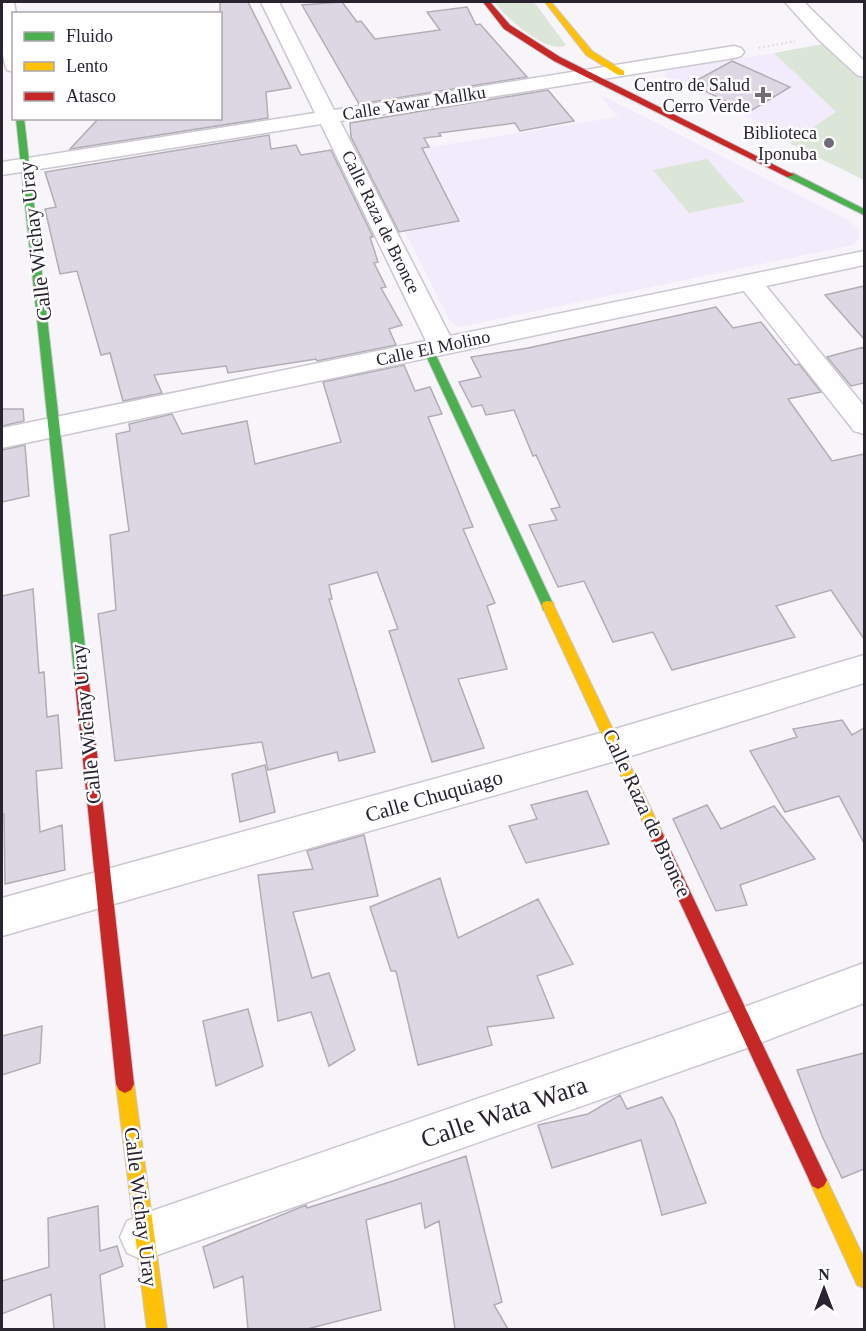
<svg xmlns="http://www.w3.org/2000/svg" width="866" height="1331" font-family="'Times New Roman',serif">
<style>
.built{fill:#f2ebfc}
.green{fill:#dbe5d8}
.building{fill:#dcd7e2;stroke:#b1adb5;stroke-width:1.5}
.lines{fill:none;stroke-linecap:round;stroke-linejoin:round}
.street-casing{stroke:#cbc7d0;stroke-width:3}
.fast-casing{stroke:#cbc7d0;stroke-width:2}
.slow-casing{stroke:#cbc7d0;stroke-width:2}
.jam-casing{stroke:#cbc7d0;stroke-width:2}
.path{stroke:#d6d5d7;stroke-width:2;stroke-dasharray:1.5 3;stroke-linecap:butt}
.street{fill:#fefefe;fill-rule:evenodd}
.fast{fill:#4caf50;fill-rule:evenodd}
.slow{fill:#ffc107;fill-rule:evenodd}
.jam{fill:#c62828;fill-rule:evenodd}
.poi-dot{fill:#716c77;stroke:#fff;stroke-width:2}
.labels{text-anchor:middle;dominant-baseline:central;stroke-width:5;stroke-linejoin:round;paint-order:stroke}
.far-poi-label{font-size:18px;fill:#292330;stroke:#fff;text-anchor:end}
.far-street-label{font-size:18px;fill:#292330;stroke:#fff}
.street-label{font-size:21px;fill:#292330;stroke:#fff}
.near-street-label{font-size:26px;fill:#292330;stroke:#fff}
</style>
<rect width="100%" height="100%" fill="#f7f5fa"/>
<path class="built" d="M774,53L813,77L837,112L795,139L664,77L666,70Z
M599,94L848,220L856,227L860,238L853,245L459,327L450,321L367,157L618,117Z"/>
<path class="green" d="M495,2H534L566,45C549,56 504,17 495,2Z
M823,44L864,81V180L789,143L836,112L774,53Z
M707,159L745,202L689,213L653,170Z"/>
<path class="building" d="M220,2H248L291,88L266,92L268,118L70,149L99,118H220Z
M342,2L357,22L361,21L375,39L440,30L427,12L467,7L476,25L480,24L527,77L359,104L302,5Z
M732,61L790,87L749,112L690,84Z
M548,90L574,121L520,131L515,123L439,133L441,136L424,138L429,147L422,148L459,221L399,232L351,137L350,123Z
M269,135L271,149L296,145L301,155L331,150L373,237H370L378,262L374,263L386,287L381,288L402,325L389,329L396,345L317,361L316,359L228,373L226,366L154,375L162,393L123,401L110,353L101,355L77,271L60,274L45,209L56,207L45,172Z
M864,286V339L825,295Z
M716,307L733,328L761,322L795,365L799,364L821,392L788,399L832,461L864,454V639L831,590L776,606L795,637L672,670L653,632L613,642L584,581L558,587L529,525L557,520L551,509L560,507L536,455L533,456L514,410L486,415L482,405L472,407L459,382L481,377L471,357L528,348Z
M864,347V383L851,386L827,357Z
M404,365L415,391L430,387L442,414L428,417L473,527L463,529L495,603L487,606L507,669L458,679L484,748L432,762L389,631L398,629L377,572L329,585L332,599H329L375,752L339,761L337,752L268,770L262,742L115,761L98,614L116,610L110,535L129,531L116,434L130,431L129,424L172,414L182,434L247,421L255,464L341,442L323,382Z
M2,409H23L24,421L2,426Z
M25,445L29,496L2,502V450Z
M33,589L39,673L44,672L47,717L58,715L62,768L36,771L40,832L62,825L65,870L5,884L4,814H2V596Z
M842,720L852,735L864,728V843L839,796L785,812L750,751L797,737L793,729Z
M265,765L275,812L240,822L232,774Z
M587,791L609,844L526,863L509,826L537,819L531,805Z
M707,805L721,829L774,806L815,859L740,885L747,905L716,911L673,819Z
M364,835L378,896L293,912L312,978L329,973L355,1050L329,1066L311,1012L278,1021L258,875L313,869L307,851Z
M440,878L458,938L538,899L573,964L537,976L554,1018L487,1027L492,1045L418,1065L396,971H391L370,907Z
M248,1009L263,1066L216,1086L203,1021Z
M42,1026L40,1063L2,1075V1036Z
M864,1053V1169L842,1178L822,1136L797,1070Z
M620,1095L627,1109L662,1097L674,1119L706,1203L662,1215L641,1140L552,1168L538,1125L588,1114Z
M466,1156L502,1302L494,1305L508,1329H455L439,1221L425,1228L421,1203L366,1220L381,1310L307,1329H248L243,1276L214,1288L203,1247L306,1205L307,1208L390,1182Z
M98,1206L100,1251L117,1246L123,1266L100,1275L105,1329H54L51,1294L2,1314V1281L49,1267L48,1218Z"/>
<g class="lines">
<g class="street-casing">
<path id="street" d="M2,2H14L16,14H14V72L7,70C0,56 2,19 2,2Z
M261,2H279L334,110L734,46L741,48L744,52L741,56L734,58L340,121L450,336L864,251V265L766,286L864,406V434L854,431L744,291L2,448V428L426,341L321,124L2,175V162L315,113Z
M785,2H804L864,61V77L857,75L819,40Z
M864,655V683L615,761L2,936V898L615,729Z
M864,963V1003L747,1048L143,1260L127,1253L120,1237L127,1221L143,1214L747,1006Z"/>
</g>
<g class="fast-casing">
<path id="fast" d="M16,118H24L88,673L86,677L81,679L76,677L74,673Z
M787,173H793L864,209V215L787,177Z
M428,345L433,349L554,606L553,610H543L542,606L423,349Z"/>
</g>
<g class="slow-casing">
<path id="slow" d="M545,2H551L592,51L624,71V75H618L586,55Z
M548,601L553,602L554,606L661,830L664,835L661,840L656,842L651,840L542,606L543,602Z
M125,1075L131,1078L134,1084L167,1330H147L116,1084L119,1078Z
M818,1171L824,1174L864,1258V1288L857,1285L809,1180L812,1174Z"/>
</g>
<g class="jam-casing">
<path id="jam" d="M483,2H490L510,25L560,57L794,175L787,177L554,61L504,29Z
M81,667L86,669L88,673L134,1084L131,1090L125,1093L119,1090L116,1084L74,673L76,669Z
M656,828L661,830L824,1174L827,1180L824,1186L818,1189L812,1186L651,840L648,835L651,830Z"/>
</g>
<path class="path" d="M759,48L795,41"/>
<use href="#street" class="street"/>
<use href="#fast" class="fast"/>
<use href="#slow" class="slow"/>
<use href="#jam" class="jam"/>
</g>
<g class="poi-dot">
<path d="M760 86h6v6h6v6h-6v6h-6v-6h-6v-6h6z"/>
<circle cx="829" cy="143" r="6"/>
</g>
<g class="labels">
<g class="far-poi-label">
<text x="750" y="85">Centro de Salud<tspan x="750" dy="21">Cerro Verde</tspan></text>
<text x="817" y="133">Biblioteca<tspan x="817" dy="21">Iponuba</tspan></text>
</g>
<g class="far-street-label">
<text transform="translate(414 103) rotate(-9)">Calle Yawar Mallku</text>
<text transform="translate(381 222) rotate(64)">Calle Raza de Bronce</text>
<text transform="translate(433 348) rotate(-12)">Calle El Molino</text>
</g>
<g class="street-label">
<text transform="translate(35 241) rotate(-97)">Calle Wichay Uray</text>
<text transform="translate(86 724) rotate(-96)">Calle Wichay Uray</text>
<text transform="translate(434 796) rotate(-16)">Calle Chuquiago</text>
<text transform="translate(647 813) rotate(65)">Calle Raza de Bronce</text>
<text transform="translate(141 1207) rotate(83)">Calle Wichay Uray</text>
</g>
<g class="near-street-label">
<text transform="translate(504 1112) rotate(-19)">Calle Wata Wara</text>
</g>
</g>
<rect width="866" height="1331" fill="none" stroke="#292330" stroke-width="6"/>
<rect x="12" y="12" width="210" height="108" fill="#ffffff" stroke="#a9a7ac" stroke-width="1.5"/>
<rect x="24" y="32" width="30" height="9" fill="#4caf50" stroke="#a9a7ac" stroke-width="1.5"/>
<text x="66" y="42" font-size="18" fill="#292330">Fluido</text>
<rect x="24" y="62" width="30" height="9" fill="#ffc107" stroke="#a9a7ac" stroke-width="1.5"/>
<text x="66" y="72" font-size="18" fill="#292330">Lento</text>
<rect x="24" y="92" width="30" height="9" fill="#c62828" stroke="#a9a7ac" stroke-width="1.5"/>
<text x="66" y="102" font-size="18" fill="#292330">Atasco</text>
<g transform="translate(824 1289)" stroke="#ffffff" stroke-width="4.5" paint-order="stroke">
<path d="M0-4.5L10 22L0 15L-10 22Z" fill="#292330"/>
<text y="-9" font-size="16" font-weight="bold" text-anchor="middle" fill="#292330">N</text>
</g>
</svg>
